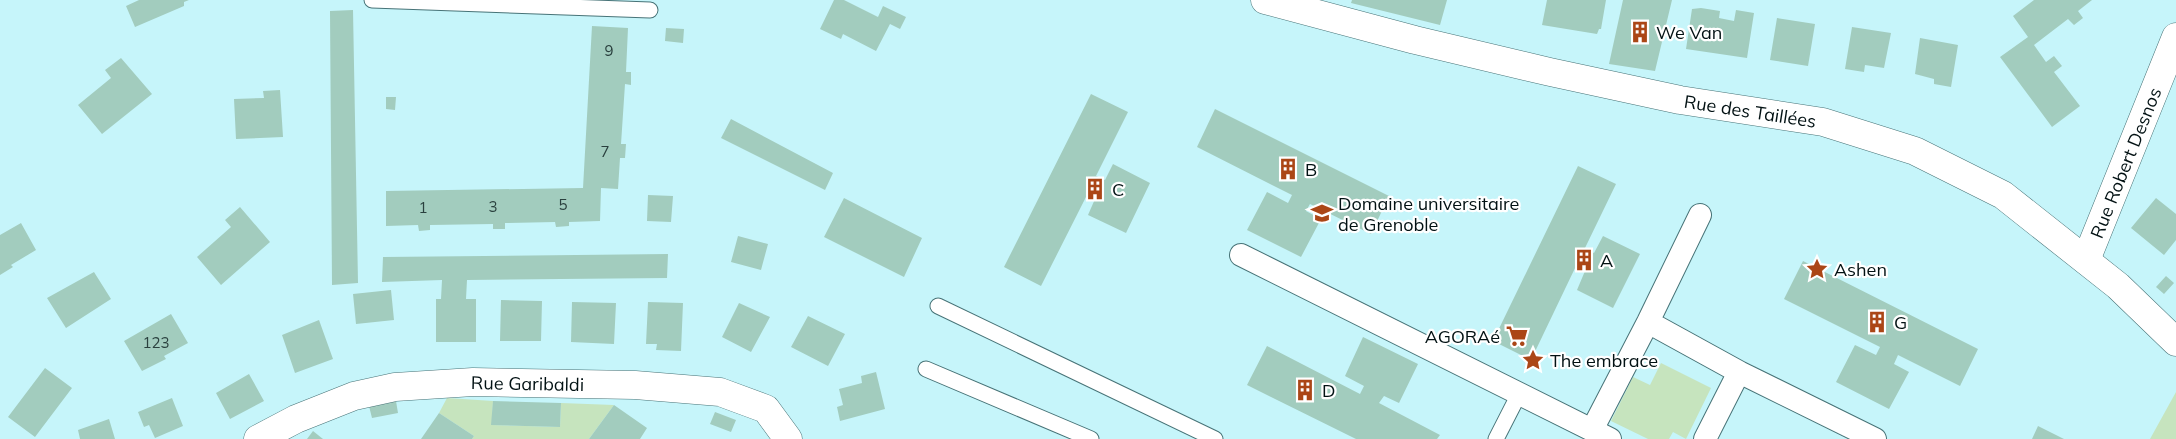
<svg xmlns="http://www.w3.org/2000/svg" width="2176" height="439" font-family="Mulish,sans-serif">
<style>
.green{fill:#c6e4be}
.building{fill:#a2ccbe}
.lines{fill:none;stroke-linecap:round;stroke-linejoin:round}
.service-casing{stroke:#477377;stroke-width:17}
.pedestrian-casing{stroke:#477377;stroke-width:24}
.minor-casing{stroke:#477377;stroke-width:29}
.tertiary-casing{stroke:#477377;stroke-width:29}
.service{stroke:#fff;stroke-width:15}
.pedestrian{stroke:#fff;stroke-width:22}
.minor{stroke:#fff;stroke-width:28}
.tertiary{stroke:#fff;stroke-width:28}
.labels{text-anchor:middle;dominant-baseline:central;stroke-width:4.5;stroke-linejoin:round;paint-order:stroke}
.number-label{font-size:15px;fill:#2a403e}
.poi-label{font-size:18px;fill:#021113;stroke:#fff;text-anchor:start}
.street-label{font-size:18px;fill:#021113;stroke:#fff}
</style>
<rect width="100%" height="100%" fill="#c6f5fa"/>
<path class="green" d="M1661,363L1711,388L1686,439L1673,432L1669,439H1648L1611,421L1633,377L1650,385Z
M2176,392V439H2150Z
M447,398L493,401L492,425L560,427L561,403L614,405L589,439H472L474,436L439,413Z"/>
<path class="building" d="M139,0H189L184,2V6L135,27L126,6Z
M834,0H844L878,17L883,6L906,17L900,29L890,24L876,51L843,34L841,39L820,29Z
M1352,0H1447L1440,25L1351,3Z
M1547,0H1606L1601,29H1599L1597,34L1542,25Z
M1623,0H1672L1655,71L1609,64Z
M2034,0H2092L2078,11L2083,18L2074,25L2068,19L2034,45L2046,62L2054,56L2062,66L2054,72L2080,106L2052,127L2000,57L2028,37L2013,16Z
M1701,8L1720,11L1719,18L1734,21L1736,10L1754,13L1747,58L1686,49L1692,9Z
M353,10L358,283L332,285L330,11Z
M1777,18L1815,24L1808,66L1770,60Z
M592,26L628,28L626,72H631V85L625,84L621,144H626L625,158H620L618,189L601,188L600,221L569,222V226L556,227L555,222L505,223V229H493V224L430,225V230L419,231L418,225L386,226V191L583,188Z
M1852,27L1891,33L1884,68L1865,65L1864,72L1845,69Z
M666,28L684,29L683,43L665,41Z
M1920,38L1958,45L1951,87L1934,84V79L1915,74Z
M121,58L152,94L102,134L78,105L111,78L105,70Z
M280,90L283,137L236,139L234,99L264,98L263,91Z
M1091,94L1128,112L1096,176L1105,180L1113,164L1150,183L1126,233L1088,215L1095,199L1087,195L1041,286L1004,267Z
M386,97H396L395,110L386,109Z
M1215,109L1389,196L1371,234L1310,204L1306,211L1321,219L1301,257L1247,230L1267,192L1288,203L1292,195L1197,147Z
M731,119L833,173L825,190L721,138Z
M1578,166L1616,184L1585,248L1594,253L1603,236L1640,254L1613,308L1577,290L1585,271L1576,266L1531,360L1493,341Z
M648,195L673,196L671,222L647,221Z
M844,198L922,238L904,277L824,237Z
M2156,198L2176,214V240L2164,255L2131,228Z
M240,207L270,242L221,285L197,257L231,227L225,220Z
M21,223L36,250L11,265L13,267L0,275V235Z
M738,236L768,244L761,270L731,262Z
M668,254L667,278L467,280L466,299H476V342H436V299H441L442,280L382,282L383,257Z
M1803,261L1978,349L1960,386L1898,355L1894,364L1909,372L1889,409L1836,382L1855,345L1876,355L1880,347L1784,299Z
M94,272L111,299L66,328L47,298Z
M2166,276L2174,283L2164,294L2156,287Z
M391,290L394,320L356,324L353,294Z
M501,300L542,301L541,341H500Z
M572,302L616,303L614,344L571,342Z
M648,302L683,303L681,351L656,350L657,344H646Z
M739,303L770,317L751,352L722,337Z
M171,314L188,343L164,356L166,359L142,371L124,341Z
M808,316L845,334L828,366L791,347Z
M319,320L333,359L295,373L282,335Z
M1363,337L1418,364L1399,403L1384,396L1379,403L1440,435L1437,439H1356L1247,385L1267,346L1360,394L1364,386L1345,376Z
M45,368L72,388L35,437L8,417Z
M876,372L885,409L840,421L837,407L843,405L839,389L862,383L861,376Z
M249,374L264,401L230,419L216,393Z
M172,398L183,426L155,438L149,425L144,427L138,412Z
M396,401L398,413L372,418L369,406Z
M493,401L561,403L560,427L491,425Z
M614,405L647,428L640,439H589Z
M715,412L736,420L731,432L710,424Z
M439,413L474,436L472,439H421Z
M109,419L115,439H80L78,430Z
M2038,426L2064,439H2032Z
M313,431L323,439H307Z"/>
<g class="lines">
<g class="service-casing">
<path id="service" d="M372,0L650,10
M938,306L1215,439
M926,369L1091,439
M1496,439L1519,394"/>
</g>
<g class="pedestrian-casing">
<path id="pedestrian" d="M1241,255L1610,439
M1648,322L1739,372
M1592,430L1648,322L1700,215
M1705,439L1739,372L1875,439"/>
</g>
<g class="minor-casing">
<g id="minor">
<path id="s1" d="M2086,260L2176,37"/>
<path id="s2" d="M258,439L296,419L354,396L395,387L473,382L635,385L720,392L766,409L788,439"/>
</g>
</g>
<g class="tertiary-casing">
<g id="tertiary">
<path id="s3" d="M1265,0L1415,40L1550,72L1680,100L1823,122L1915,151L2003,195L2118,286L2176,342"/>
</g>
</g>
<use href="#service" class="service"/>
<use href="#pedestrian" class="pedestrian"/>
<use href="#minor" class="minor"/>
<use href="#tertiary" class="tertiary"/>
</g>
<defs>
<g id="building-bare" transform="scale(1.725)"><path d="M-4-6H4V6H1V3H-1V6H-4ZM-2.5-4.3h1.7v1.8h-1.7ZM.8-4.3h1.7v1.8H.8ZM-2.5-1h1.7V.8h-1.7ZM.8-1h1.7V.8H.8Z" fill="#ab4616" stroke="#fff" stroke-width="2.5" paint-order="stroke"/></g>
<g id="university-bare" transform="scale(1.725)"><path d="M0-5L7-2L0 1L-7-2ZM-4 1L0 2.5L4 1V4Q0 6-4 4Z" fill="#ab4616" stroke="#fff" stroke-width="2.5" paint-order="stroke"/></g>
<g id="sight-bare" transform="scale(1.725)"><path d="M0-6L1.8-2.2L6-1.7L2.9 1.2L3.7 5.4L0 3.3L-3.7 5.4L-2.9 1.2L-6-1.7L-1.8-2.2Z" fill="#ab4616" stroke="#fff" stroke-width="2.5" paint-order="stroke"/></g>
<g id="supermarket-bare" transform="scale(1.725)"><path d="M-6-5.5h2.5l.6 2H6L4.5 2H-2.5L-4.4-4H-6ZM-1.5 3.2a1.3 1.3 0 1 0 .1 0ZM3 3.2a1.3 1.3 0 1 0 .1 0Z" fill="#ab4616" stroke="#fff" stroke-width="2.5" paint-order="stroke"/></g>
</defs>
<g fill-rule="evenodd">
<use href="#building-bare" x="1640" y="32"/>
<use href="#building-bare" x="1288" y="169"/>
<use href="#building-bare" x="1095" y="189"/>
<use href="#university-bare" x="1322" y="213"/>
<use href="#building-bare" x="1584" y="260"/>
<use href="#sight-bare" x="1817" y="269"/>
<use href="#building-bare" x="1877" y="322"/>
<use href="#supermarket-bare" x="1517" y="336"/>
<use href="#sight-bare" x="1533" y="360"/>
<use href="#building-bare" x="1305" y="390"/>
</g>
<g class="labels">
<g class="number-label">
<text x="609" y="50">9</text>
<text x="605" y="151">7</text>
<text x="563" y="204">5</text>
<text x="493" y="206">3</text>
<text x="423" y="207">1</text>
<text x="156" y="342">123</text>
</g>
<g class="poi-label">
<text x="1656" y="32">We Van</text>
<text x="1305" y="169">B</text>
<text x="1112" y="189">C</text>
<text x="1338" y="203">Domaine universitaire<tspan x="1338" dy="21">de Grenoble</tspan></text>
<text x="1600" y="260">A</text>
<text x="1834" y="269">Ashen</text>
<text x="1894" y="322">G</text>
<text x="1500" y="336" text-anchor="end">AGORAé</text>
<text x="1550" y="360">The embrace</text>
<text x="1322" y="390">D</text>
</g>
<g class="street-label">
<text stroke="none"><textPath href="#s3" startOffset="498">Rue des Taillées</textPath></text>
<text stroke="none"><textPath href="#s1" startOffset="105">Rue Robert Desnos</textPath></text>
<text stroke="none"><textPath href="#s2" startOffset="280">Rue Garibaldi</textPath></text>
</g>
</g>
</svg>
